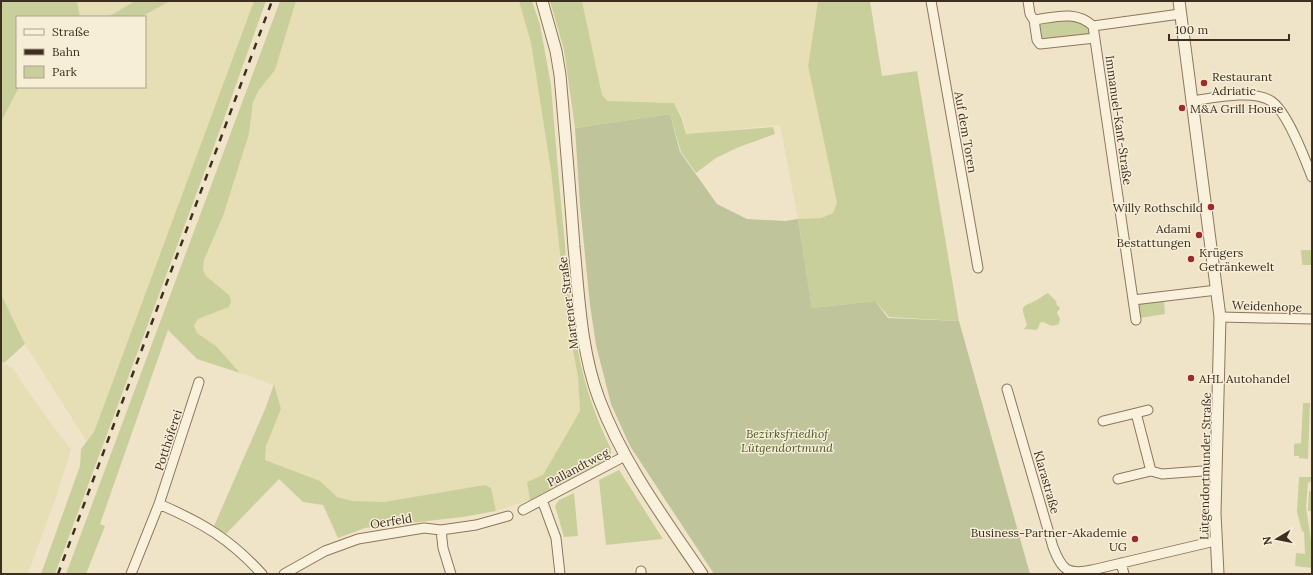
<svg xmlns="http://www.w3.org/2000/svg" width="1313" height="575" font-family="Lora,serif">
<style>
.farmland{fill:#e6deb5}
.green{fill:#c9cf9b}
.cemetery{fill:#bfc49a}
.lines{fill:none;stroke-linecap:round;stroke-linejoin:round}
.minor-casing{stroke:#8d765c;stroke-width:11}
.tertiary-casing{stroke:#8d765c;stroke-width:13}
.minor{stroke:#faf1dc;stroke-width:9}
.tertiary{stroke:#faf1dc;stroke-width:11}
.rail{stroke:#3d2e20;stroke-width:2.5;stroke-dasharray:7 7;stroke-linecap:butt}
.poi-dot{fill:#9e2a2b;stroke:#f7eed8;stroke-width:1.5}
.labels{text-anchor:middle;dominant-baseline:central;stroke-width:3;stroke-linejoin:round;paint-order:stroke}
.poi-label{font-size:12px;fill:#3d2e20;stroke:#f7eed8;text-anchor:start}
.street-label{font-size:12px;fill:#3d2e20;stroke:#f7eed8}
.park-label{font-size:12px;font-style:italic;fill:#4d5a26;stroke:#f7eed8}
</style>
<rect width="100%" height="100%" fill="#f0e4c8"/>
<path class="farmland" d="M77,1H135L108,17H80Z
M170,1H254L94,432L87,442L25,344L1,294V122L18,89L21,87H145V17H141Z
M296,1H519L531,43L551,171L567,319L578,377L580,411L543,475L528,482L530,500L496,511L491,488L384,502L353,501L337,497L320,481L265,460L266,446L281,409L274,385L240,373L216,346L197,333L194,325L198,319L229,307V295L206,276L203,270L204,260L223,216L249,134L253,102L259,90L275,70Z
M582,1H818L808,66L837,203L833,213L821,218L798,219L780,125L687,134L683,118L675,103L608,101L602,96Z
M1,362L13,368L28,392L71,450L57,494L28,574H1Z"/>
<path class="green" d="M1,1H77L80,17H17V87H21L18,89L1,122Z
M135,1H170L141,17H108Z
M254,1H266L212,152L55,574H41L80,466L81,449L94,432Z
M280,1H296L275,70L259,90L253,102L249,134L223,216L204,260L203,270L206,276L229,295L231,301L229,307L198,319L194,325L197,333L216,346L240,373L197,359L168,330L100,524L105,526L86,574H66Z
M519,1H532L540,25L551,85C555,135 559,184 564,234C571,313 575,376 611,449V454L606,460L530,500L527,482L543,475L580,411L578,377L567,319L551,171L531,43Z
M550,1H582L602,95L608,101L674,103L682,119L686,134L773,127L775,134L739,147L716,158L696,173L681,152L670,114L575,128L564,50Z
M818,1H870L882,76L917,71L959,321L889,317L875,301L812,308L798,219L821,218L833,213L837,203L808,66Z
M1072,17L1089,27V35L1042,41L1038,30L1039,22Z
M1301,250H1312V265H1302Z
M1048,293L1057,302L1056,304L1060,308L1057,313L1060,319L1059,324L1052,326L1043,322L1040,323L1037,330L1024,329L1027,325C1021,304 1019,309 1037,300C1041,297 1044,295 1048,293Z
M1,294L25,344L4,363L1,362Z
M1164,299L1165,314L1140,318L1137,303Z
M274,384L281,409L266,446L265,460L320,481L337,497L353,501L384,502L485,485L491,488L496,511L463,517L365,528L338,538L323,505L303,502L279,479L226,534L214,526L266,407Z
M1303,403H1310L1308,459L1299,458V456H1294V444L1301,443Z
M619,470L663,539L606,545L599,480Z
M1299,477H1312V480L1308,483L1306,507L1312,547V568L1295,566L1296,553L1305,554L1304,532L1302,531L1297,512Z
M1309,491L1312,492V511H1308Z
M574,493L578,536L564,537L555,506L559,500Z"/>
<path class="cemetery" d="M670,114L680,152L717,204L747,219L785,221L798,219L812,308L875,301L888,318L959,321L1030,574H714L630,446L611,404L596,345L590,305L580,205L575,128Z"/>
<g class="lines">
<g class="minor-casing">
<path id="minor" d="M931,1L978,268
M1028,1L1030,14L1034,20
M1093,26L1180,14
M1095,38L1040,44L1037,40L1034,20C1055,17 1076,10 1093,26L1136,320
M1192,101C1213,98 1253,89 1271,101C1287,111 1305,159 1312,177
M1133,300L1217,290
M1220,317L1312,319
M1007,389L1053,547C1062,570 1067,575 1092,570L1215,541
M1148,410L1136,413L1151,471L1162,474L1216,470
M1103,421L1136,413
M1118,479L1151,471
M542,500L556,538L560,574
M159,504C203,523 230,539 262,574
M523,510L625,456
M441,530L443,548L451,574
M1121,563L1124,574
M641,571V574
M131,574L159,504L199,382
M284,574L325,551L358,539L424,528L441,530L476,525L508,516"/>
</g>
<g class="tertiary-casing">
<path id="tertiary" d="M542,1L556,51L560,75C565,132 570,190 574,247C579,298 581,351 599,399C623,463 664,518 702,574
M1179,1L1220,317L1215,513L1218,574"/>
</g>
<use href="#minor" class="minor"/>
<use href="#tertiary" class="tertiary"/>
<path class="rail" d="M58,574L272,1"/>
</g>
<g class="poi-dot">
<circle cx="1204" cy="83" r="4"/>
<circle cx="1182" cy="108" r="4"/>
<circle cx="1211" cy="207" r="4"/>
<circle cx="1199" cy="235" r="4"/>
<circle cx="1191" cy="259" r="4"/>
<circle cx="1191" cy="378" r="4"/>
<circle cx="1135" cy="539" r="4"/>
</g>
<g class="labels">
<g class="poi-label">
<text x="1212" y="76">Restaurant<tspan x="1212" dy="14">Adriatic</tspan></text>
<text x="1190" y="108">M&amp;A Grill House</text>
<text x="1203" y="207" text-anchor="end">Willy Rothschild</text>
<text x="1191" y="228" text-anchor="end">Adami<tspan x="1191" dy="14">Bestattungen</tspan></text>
<text x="1199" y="252">Krügers<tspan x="1199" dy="14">Getränkewelt</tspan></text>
<text x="1199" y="378">AHL Autohandel</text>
<text x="1127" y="532" text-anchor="end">Business-Partner-Akademie<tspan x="1127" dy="14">UG</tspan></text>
</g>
<g class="street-label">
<text transform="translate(1119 120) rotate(82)">Immanuel-Kant-Straße</text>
<text transform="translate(966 132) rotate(80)">Auf dem Toren</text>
<text transform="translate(568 303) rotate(-97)">Martener Straße</text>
<text transform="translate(1267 306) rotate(2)">Weidenhope</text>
<text transform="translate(168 440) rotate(-72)">Potthöferei</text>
<text transform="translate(1205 466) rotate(-89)">Lütgendortmunder Straße</text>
<text transform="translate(578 467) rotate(-28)">Pallandtweg</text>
<text transform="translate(1047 482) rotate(74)">Klarastraße</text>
<text transform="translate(391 521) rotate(-9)">Oerfeld</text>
</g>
<g class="park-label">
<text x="787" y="433">Bezirksfriedhof<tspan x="787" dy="14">Lütgendortmund</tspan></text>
</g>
</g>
<rect width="1313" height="575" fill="none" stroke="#3d2e20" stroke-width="4"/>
<rect x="16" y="16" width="130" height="72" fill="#f7eed8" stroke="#ada18e"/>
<rect x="24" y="29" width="20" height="6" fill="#faf1dc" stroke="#ada18e"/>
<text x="52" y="36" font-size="12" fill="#3d2e20">Straße</text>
<rect x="24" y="49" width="20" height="6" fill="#3d2e20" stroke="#ada18e"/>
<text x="52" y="56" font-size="12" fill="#3d2e20">Bahn</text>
<rect x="24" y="66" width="20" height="12" fill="#c9cf9b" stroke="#ada18e"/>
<text x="52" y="76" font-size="12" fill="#3d2e20">Park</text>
<g transform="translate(1277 539) rotate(260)" stroke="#f7eed8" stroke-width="3" paint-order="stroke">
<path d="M0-3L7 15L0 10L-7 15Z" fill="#3d2e20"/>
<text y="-6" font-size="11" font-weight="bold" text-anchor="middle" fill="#3d2e20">N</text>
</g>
<path d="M1169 34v6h120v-6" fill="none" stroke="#3d2e20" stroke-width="2"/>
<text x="1175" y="34" font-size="12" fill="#3d2e20" stroke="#f7eed8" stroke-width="3" paint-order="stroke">100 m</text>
</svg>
